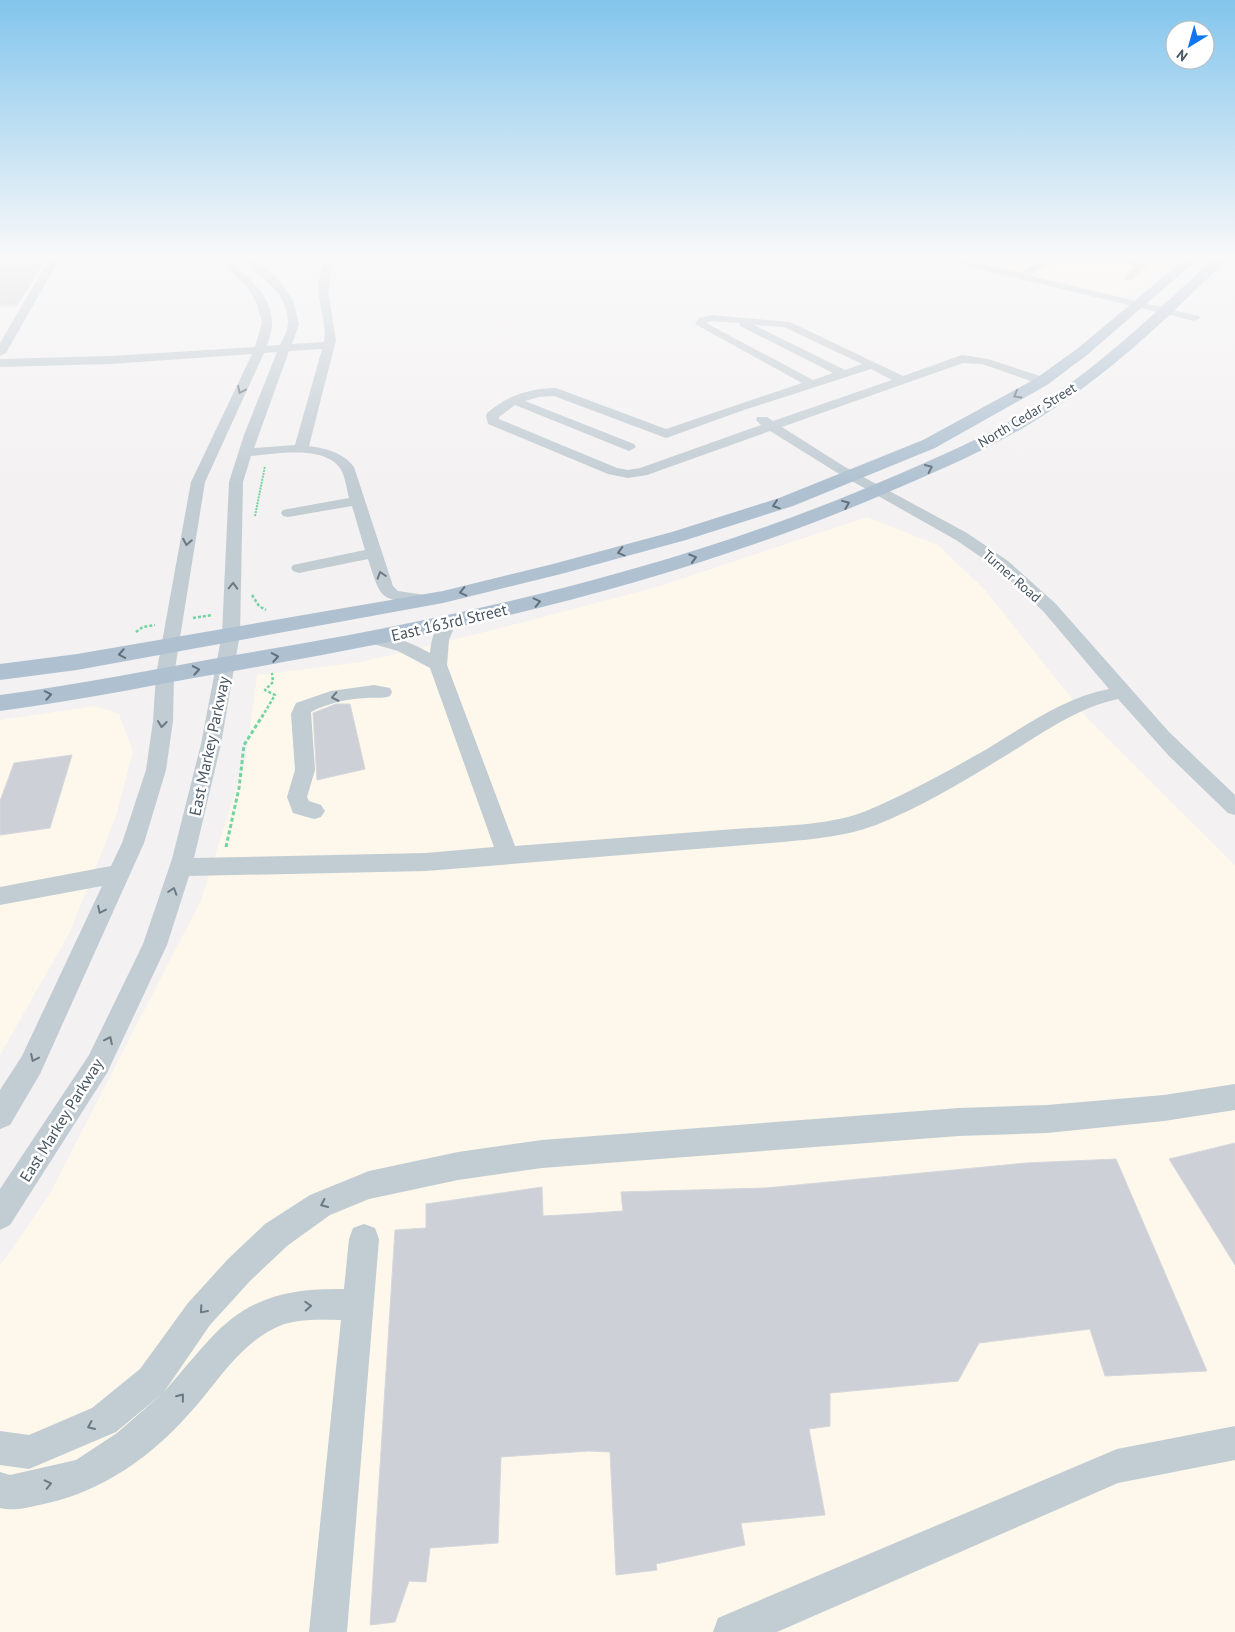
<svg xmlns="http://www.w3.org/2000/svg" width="1235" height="1632" font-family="'PT Sans',sans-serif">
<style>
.commercial{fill:#fdf8eb}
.building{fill:#cdd0d6;stroke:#d5d7dd}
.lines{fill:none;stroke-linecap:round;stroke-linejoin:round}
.path-far2{stroke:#74d3a2;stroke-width:2;stroke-dasharray:2 1;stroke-linecap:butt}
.path-far1{stroke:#74d3a2;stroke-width:2.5;stroke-dasharray:3 2;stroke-linecap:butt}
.path{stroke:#74d3a2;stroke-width:3;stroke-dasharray:4 2.5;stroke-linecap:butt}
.minor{fill:#c1ccd3;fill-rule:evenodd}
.major{fill:#afc1d1;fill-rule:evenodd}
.oneway{stroke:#6c7982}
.oneway2{stroke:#61707c}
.labels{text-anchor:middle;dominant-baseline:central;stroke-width:5;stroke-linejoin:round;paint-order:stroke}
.far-street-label{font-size:14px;fill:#475560;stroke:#fff}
.street-label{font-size:16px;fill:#475560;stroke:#fff}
</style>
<rect width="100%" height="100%" fill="#f3f1f1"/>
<path class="commercial" d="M963,258H1170L1124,296Z
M867,517L938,545L985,590L1088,719L1235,865V1632H0V1266L49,1195L201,900L246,758L257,675L361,662L497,629L653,588Z
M95,706L119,714L133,752L115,819L70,932L0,1055V720Z"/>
<path class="building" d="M0,258H46L29,287L30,286L16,306H0Z
M336,704H350L365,769L317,780L313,713Z
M72,755L50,828L0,835V801L14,763Z
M1235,1143V1265L1169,1159Z
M1116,1159L1207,1371L1105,1376L1090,1329L979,1343L958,1381L830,1393V1426L809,1429L825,1515L741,1523L745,1545L656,1564L657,1570L616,1575L610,1452L589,1451L501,1457L498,1543L430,1548L426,1582L409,1581L395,1622L370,1625L395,1230L426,1228V1204L542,1187L543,1216L579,1214L623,1211L621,1192L766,1188L1026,1163Z"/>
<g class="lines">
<path class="path-far2" d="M255,516L265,466"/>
<path class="path-far1" d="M252,595L259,606L266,610
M193,618L212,615
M136,632L143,627L155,625
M262,717L275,695L265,690L273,682L272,673"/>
<path class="path" d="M226,847L239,788L244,745L263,715"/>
<path class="minor" d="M50,258H60L6,353L0,356V343Z
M217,258H227C246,275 271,294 272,322C273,329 269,339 267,346L280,345C283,339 288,330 288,323C288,289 259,280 242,258H253L278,279L293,300L299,324L292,344L324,342C328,315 309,291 325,264H331L333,266L328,290L336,340L309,446C325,448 344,453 354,467L393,586L398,591L432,596L434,600L432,604L426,605C381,598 382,604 368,559L299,573L293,571L291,568L293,565L365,550L352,506L288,517L283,516L281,513L283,510L288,509L349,498C347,490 345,475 340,468C323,445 275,454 251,456L243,482L240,634L221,744L194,858L426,853L494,847L430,668L398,651L370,643L367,639L370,635C387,631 415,645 430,653C431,641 434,630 441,619L447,618L453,619L456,623L449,640L447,665L515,846C589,840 662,835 735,829C774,826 830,826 866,811C907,794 948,771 987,749C1027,725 1063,698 1109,689L1043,611L997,568L956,540L836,472L770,431L647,475L628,478L608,474L488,424L486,416L487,413C506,396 531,388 556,388L666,429L802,383L695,324L699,318L711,315L790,322L903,376L962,355L988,359L1046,378L1048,381L1042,385L982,364L963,363L782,427L845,467L967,533L1008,561L1055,603L1169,732L1235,795V815L1228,813L1169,756L1118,699C1073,709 1039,736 1000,759C961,783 919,808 876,825C847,836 814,839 783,842L426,871L189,876L167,945L107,1073L10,1225L0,1230V1189L89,1055L143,944L172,859L201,744L222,634L229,482L244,435L277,352L264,353L205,482L174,675L173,721L166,770L144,843L40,1074L10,1125L0,1129V1090L22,1056L102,886L0,905V887L111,866L122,843L146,770L153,721L156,675L191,482L252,354L111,364L0,367V359L111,356L255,347L262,323L257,304L248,288ZM711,321L739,323L740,326L833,373L813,380L706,323ZM754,325L784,327L862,364L845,370ZM322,349L295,445L254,448L289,351ZM871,369L892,380L773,421L767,417H757L756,420L761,425L640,468L628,470L617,468L499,419V417L515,405L629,451L636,447L634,444L525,401L539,397L554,396L666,438L744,410Z
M939,258H956L1020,273C1035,264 1048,258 1066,258L1039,269L1030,276L1199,316L1200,318L1195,321L941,260Z
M1114,258H1125L1145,263L1147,265L1133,280L1129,281L1124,278L1135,266L1115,261Z
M374,685L390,688L392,692L390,696C382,699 374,697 366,698C347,699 328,703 311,712L315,770L307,797L309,801L321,805L325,811L321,817L314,819L293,813L287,797L295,770L291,714L296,703L331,691Z
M1235,1084V1110L1164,1121L1047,1133L959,1136L542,1168L458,1180L369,1199L330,1215L287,1246L250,1281L210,1325L164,1392C179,1375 193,1357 209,1340C248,1297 288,1288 344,1289L349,1239L353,1228L364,1224L375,1228L379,1239L347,1632H309L341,1320C319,1320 293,1318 273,1329C236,1348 216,1385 188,1415C152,1456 102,1491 48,1503C33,1506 16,1512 0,1508V1472L10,1475L76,1460L117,1433L163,1393L116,1432L29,1469L0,1465V1431L29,1435L92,1408L140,1369L188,1303L228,1259L265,1224L310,1195L369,1171L458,1152L542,1140L959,1108L1047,1105L1164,1095Z
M1235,1426V1460L1118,1483L777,1632H713L718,1618L1117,1449Z"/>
<path class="major" d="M1186,258H1199L1087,355L1047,385L935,448L793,506L686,540L561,574L443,603L77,670L0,680V664L77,654L443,591L549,565L672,532L779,498L923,440L1035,379L1077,349Z
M1214,258H1227C1211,276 1192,293 1175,310C1136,346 1095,382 1050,411C995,448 931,474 870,500C672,583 462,631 251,668C167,682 84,700 0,711V695C81,684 161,668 241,654C452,619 660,573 859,491C919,466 981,440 1037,406C1102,365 1158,310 1214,258Z"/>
</g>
<defs><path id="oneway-chevron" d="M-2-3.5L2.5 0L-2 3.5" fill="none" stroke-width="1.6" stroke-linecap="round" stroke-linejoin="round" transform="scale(1.25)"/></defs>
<g class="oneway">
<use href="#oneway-chevron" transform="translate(241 390) rotate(115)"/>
<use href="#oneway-chevron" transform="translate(187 542) rotate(100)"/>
<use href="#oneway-chevron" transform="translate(381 575) rotate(-108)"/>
<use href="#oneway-chevron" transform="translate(233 586) rotate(-88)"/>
<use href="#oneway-chevron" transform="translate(335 697) rotate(168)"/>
<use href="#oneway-chevron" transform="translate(162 724) rotate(96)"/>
<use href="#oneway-chevron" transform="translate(173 891) rotate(-72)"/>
<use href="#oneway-chevron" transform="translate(101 910) rotate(115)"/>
<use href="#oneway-chevron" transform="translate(109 1040) rotate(-64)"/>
<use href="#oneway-chevron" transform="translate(34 1058) rotate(115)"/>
<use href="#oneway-chevron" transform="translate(324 1204) rotate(155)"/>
<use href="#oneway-chevron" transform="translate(308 1306) rotate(-3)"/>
<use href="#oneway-chevron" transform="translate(203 1310) rotate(131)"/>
<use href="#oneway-chevron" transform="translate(181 1397) rotate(-51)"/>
<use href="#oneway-chevron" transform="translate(91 1426) rotate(156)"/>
<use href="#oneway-chevron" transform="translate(48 1484) rotate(-13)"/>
</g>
<g class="oneway2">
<use href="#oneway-chevron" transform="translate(1017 395) rotate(150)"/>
<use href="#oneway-chevron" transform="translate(929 468) rotate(-25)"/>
<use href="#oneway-chevron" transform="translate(846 504) rotate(-22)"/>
<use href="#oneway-chevron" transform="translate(776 505) rotate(162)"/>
<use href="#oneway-chevron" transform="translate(621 552) rotate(165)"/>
<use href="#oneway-chevron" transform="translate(693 558) rotate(-17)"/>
<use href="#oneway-chevron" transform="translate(463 592) rotate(167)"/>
<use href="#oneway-chevron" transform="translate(537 602) rotate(-13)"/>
<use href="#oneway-chevron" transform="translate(122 654) rotate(170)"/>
<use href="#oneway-chevron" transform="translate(275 657) rotate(-10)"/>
<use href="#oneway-chevron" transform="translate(196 670) rotate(-10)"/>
<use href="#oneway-chevron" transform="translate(48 695) rotate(-10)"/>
</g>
<linearGradient id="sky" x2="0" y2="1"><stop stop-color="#82c5ec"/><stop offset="0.53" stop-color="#faf9f9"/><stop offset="1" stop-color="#faf9f9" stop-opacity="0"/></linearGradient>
<rect width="1235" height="486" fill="url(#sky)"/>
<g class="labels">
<g class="far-street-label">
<text transform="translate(1027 415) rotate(-31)">North Cedar Street</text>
<text transform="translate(1012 576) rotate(41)">Turner Road</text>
</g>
<g class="street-label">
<text transform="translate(449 622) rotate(-13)">East 163rd Street</text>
<text transform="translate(209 746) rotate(-78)">East Markey Parkway</text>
<text transform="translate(61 1120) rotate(-58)">East Markey Parkway</text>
</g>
</g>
<g transform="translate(1190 45) rotate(217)"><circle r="24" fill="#ffffff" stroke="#b5bbbf"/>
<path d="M0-4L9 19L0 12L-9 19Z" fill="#0f76f0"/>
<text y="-8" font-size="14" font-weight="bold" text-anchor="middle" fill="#475560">N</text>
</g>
</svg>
